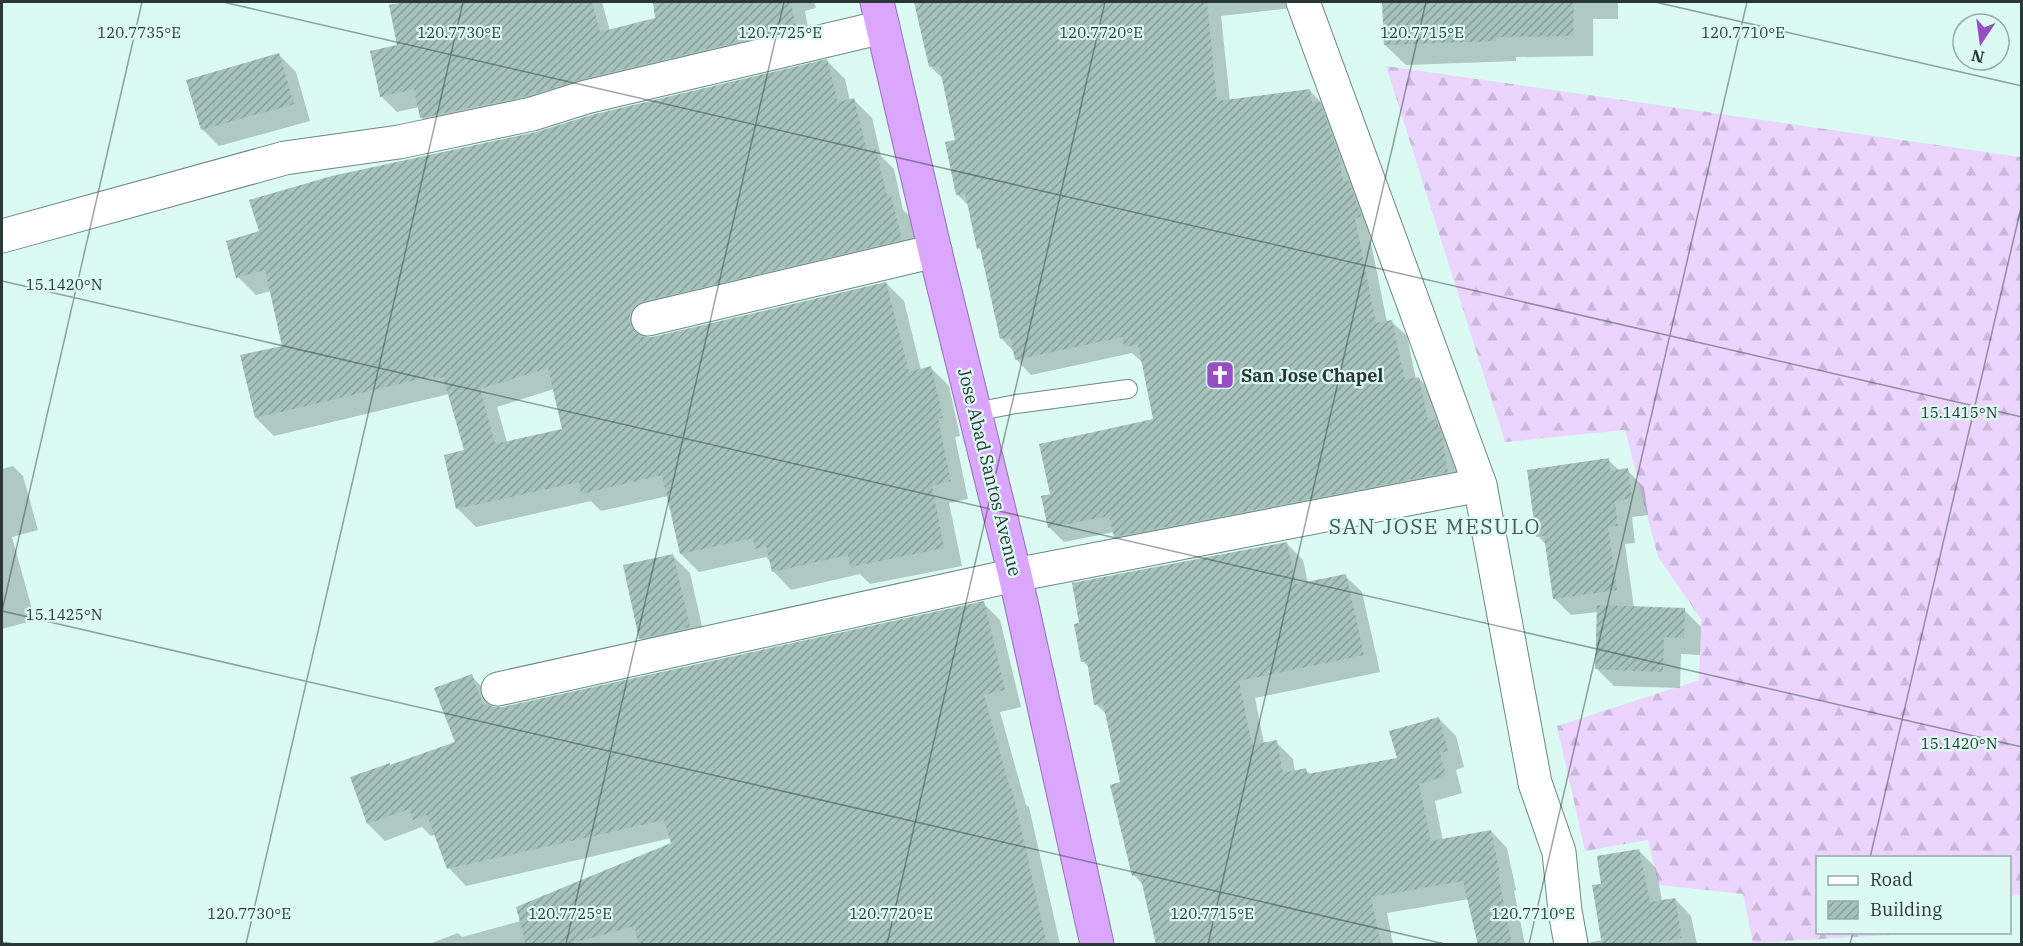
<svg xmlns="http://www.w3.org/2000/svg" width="2023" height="946" font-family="'IBM Plex Serif',serif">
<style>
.forest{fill:url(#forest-firs)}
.shadow{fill:#0003;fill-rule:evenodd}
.building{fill:url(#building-hatch);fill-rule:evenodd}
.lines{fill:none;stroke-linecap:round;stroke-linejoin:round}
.service-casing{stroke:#6b8880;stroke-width:20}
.minor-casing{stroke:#6b8880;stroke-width:35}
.trunk-casing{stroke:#9670b7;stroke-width:35}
.service{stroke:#fff;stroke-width:18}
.minor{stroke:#fff;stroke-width:33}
.trunk{stroke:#daa6fe;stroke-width:33}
.ticks{fill:none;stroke:#2b3734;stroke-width:1.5;stroke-opacity:0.45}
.labels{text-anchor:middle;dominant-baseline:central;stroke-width:4.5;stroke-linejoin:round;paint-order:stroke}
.poi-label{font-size:18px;font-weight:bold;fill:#2b3734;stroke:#dbfbf2;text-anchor:start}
.street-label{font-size:18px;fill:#2b3734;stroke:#dbfbf2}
.quarter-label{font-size:21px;letter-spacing:1.5px;fill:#425d56;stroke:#dbfbf2}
.ticks-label{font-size:15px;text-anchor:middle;fill:#2b3734;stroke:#dbfbf2;stroke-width:4.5;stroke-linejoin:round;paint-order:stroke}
</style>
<defs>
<pattern id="forest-firs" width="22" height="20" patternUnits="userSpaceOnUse" patternTransform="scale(1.5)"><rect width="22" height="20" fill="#ebd4fe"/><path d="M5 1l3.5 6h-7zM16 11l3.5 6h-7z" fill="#cab7da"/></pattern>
<pattern id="building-hatch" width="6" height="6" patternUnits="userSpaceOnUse" patternTransform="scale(1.5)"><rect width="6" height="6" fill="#a5c3bb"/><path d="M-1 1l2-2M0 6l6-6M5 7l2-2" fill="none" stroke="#879f99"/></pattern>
</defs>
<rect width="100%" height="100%" fill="#dbfbf2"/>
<path class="forest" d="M1386,66L2021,157V895L2010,896V858H1818V932L1924,933L1753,943L1743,894L1659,885L1648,840L1585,851L1557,726L1699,680L1701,619L1658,557L1625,430L1505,442Z"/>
<path class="shadow" d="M412,2H602L610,31L657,19L655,2H814L816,8L805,11L811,44L437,133L422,118L419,107L397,112L381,96L399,46L390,6Z
M916,2H1299L1301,7L1221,16L1230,101L1310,91L1325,106L1376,232L1369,233L1387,322L1391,321L1407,336L1416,379L1419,378L1434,394L1440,426L1451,436L1463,487L1130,551L1115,536L1114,532L1064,542L1049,527L1052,496L1155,420L1143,361H1141L1132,353L1031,375L1016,359L1014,352L1002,339L983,252L979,248L970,207L957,194V141L944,80L931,67Z
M1384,2H1618V19H1593V56L1516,57V61L1406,65L1385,45Z
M279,55L296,72L310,121L219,146L202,129Z
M827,61L845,79L850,101L854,100L872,118L881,156L894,169L903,210L909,215L919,257L647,333V339L886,283L904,301L921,370L931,368L949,386L960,436L955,437L968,499L949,503L962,566L870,584L860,574L791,590L773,571L771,562L766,557L699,572L681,554L668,496L601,511L591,501L476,527L458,509L466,452L449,394L274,436L256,418L284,347L271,291L256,295L238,277L261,232L536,134ZM554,389L564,430L507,442L497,407Z
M1608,460L1620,471L1627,470L1644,487L1648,515L1632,517L1635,543L1625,544L1634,608L1684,610L1701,627L1700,655L1681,654L1680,688L1614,686L1596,668L1598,612L1571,615L1554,598L1547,546L1538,536Z
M13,466L23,476L38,530L12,537L35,620L2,629V469Z
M1286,543L1303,560L1308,583L1345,576L1362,592L1380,672L1255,698L1264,744L1276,742L1293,759L1295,772L1306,770L1311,775L1399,759L1439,719L1456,736L1464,767L1456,770L1462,793L1435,801L1443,841L1491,831L1507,848L1516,890L1514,891L1525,944H1479L1469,899L1387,913L1393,944H1159L1144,886L1134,875L1122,784L1108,716L1096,704L1089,668L1083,661Z
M673,556L690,573L706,644L658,655L641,638Z
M983,603L1000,620L1021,707L1000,712L1026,805L1029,807L1060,944H429L458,933L462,937L521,921L673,844L671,838L466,886L449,868L436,834L431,836L422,827L385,841L368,824L352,778L391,766L457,743L471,676L488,693L494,709H502Z
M1639,851L1656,868L1662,901L1675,899L1691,916L1697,944H1591V942L1603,940V885Z"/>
<path class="building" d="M405,2H592L600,32L655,18L653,2H791L796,28L582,79L527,96L420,118L414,89L380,97L370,51L397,45L389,5Z
M914,2H1207L1217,101L1310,89L1312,103L1320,102L1339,156L1343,181L1348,180L1362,217L1355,218L1376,323L1392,320L1405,380L1419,377L1428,421L1436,419L1442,435L1448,472L1114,537L1109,516L1048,528L1041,496L1050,494L1039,444L1153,419L1138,344L1124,347L1122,337L1015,360L1010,337L1000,339L980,248L977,249L965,193L956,195L945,142L955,140L939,65L929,67Z
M1382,2H1574L1573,36L1496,37L1497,41L1384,45Z
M279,53L294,104L201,130L186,80Z
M827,59L838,102L854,98L867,151L876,149L887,196L891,195L902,240L644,301L635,306L630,314V323L635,332L643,337H652L886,282L909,372L931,366L943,418L938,419L951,481L932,486L944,548L850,567L848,555L772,572L766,546L755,549L753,538L680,554L662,475L581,494L579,482L456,509L444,455L464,450L443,377L434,379L433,376L255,418L240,355L282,346L265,270L236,278L226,241L259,231L249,200L332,176L536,132L591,115ZM548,368L562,429L495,444L480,389Z
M1609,458L1610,471L1628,468L1632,498L1615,501L1618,526L1608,527L1617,590L1553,599L1544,536L1536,537L1527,470Z
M1287,542L1296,584L1346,574L1364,655L1239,681L1252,745L1277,740L1283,773L1306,768L1307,774L1397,758L1389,731L1439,717L1448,751L1440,753L1446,776L1419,784L1431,841L1491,830L1500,874H1498L1512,945H1478L1463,881L1371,897L1381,945H1156L1140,875L1132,876L1110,785L1120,782L1103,703L1094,705L1087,661L1081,662L1074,624L1079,623L1072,583Z
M673,554L690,627L639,639L623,565Z
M984,601L1005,690L984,695L1010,789L1012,788L1047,945H638L635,926L565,945H526L516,907L671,843L664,820L447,869L427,815L413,820L409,809L367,824L350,777L390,763V765L455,742L434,688L472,674L483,705L487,704L493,707H502Z
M1597,605L1685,608L1684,638L1664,637L1663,672L1595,669Z
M1639,849L1650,902L1675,898L1682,938L1643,945H1602L1592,885L1601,884L1597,856Z"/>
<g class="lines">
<g class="service-casing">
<path id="service" d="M975,412L1016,404L1128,389"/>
</g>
<g class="minor-casing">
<path id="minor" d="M1303,2L1480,485L1535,783L1559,852L1565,911L1571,944
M2,236L285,158L399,142L532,114L586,97L883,27
M648,319L935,251
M498,689L1015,575L1480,485"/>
</g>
<g class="trunk-casing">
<path id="trunk" d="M877,2L935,251L1015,575L1097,944"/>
</g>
<use href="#service" class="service"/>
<use href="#minor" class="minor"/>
<use href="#trunk" class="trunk"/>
</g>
<path class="ticks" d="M223,2L2022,417M1655,2L2022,86M2,281L2022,747M2,611L142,2M2,611L1445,944M1870,858L2022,203M2,942L14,944M246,944L463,2M566,944L784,2M887,944L1105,2M1208,944L1426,2M1529,944L1747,2M1850,944L1853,932"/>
<defs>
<g id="church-square" transform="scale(1.5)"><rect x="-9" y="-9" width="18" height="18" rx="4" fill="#964fc3" stroke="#dbfbf2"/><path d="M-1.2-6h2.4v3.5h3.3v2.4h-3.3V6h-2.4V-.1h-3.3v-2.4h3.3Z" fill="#fff"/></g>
</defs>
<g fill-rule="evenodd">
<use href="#church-square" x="1220" y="375"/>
</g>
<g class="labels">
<g class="poi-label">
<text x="1241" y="375">San Jose Chapel</text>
</g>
<g class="street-label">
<text transform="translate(990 472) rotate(76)">Jose Abad Santos Avenue</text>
</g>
<g class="quarter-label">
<text x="1435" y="526">SAN JOSE MESULO</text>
</g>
</g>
<g class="ticks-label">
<text x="139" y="38">120.7735°E</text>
<text x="459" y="38">120.7730°E</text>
<text x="780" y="38">120.7725°E</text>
<text x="1101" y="38">120.7720°E</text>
<text x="1422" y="38">120.7715°E</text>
<text x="1743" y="38">120.7710°E</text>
<text x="64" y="290">15.1420°N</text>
<text x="1959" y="418">15.1415°N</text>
<text x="64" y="620">15.1425°N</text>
<text x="1959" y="749">15.1420°N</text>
<text x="249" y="919">120.7730°E</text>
<text x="570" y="919">120.7725°E</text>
<text x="891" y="919">120.7720°E</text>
<text x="1212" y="919">120.7715°E</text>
<text x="1533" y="919">120.7710°E</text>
</g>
<rect width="2023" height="946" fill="none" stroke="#2b3734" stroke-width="6"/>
<rect x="1816" y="856" width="195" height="78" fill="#dbfbf2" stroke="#95ada6" stroke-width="1.5"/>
<rect x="1828" y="876" width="30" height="9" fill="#ffffff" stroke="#95ada6" stroke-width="1.5"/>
<text x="1870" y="886" font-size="18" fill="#2b3734">Road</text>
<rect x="1828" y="901" width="30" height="18" fill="url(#building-hatch)" stroke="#95ada6" stroke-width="1.5"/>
<text x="1870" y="916" font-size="18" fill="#2b3734">Building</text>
<g transform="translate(1981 42) rotate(193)"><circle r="28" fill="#dbfbf2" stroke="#95ada6" stroke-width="1.5"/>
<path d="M0-4.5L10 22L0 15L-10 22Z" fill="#964fc3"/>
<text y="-9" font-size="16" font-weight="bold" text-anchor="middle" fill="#2b3734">N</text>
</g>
</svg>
